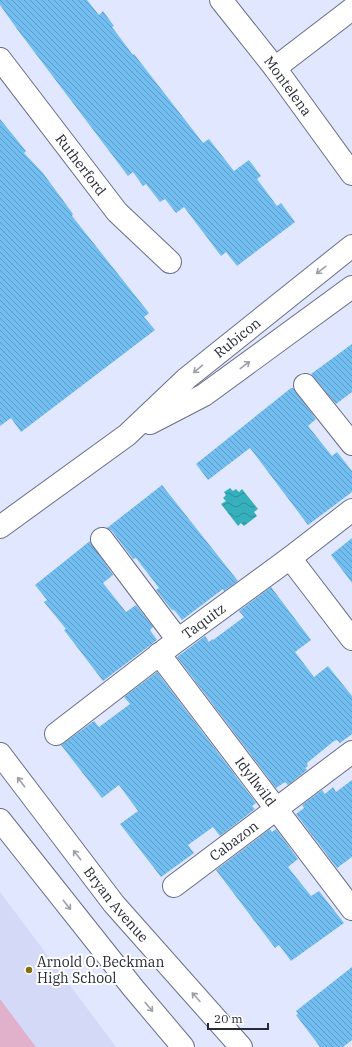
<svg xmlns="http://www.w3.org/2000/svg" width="352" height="1047" font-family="'IBM Plex Serif',serif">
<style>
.built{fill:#d3d9f6}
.garden{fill:#e1b0cb}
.water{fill:url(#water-waves)}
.building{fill:url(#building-back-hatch)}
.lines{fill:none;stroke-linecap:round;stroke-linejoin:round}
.minor-casing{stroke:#686e87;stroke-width:24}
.tertiary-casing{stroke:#686e87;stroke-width:24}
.secondary-casing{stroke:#686e87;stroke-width:24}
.minor{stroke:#fff;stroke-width:22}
.tertiary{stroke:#fff;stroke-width:22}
.secondary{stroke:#fff;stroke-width:22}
.oneway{stroke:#9ea0a5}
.poi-dot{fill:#7f7112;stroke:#fff;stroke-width:1.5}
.labels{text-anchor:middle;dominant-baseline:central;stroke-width:4;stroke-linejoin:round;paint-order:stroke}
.street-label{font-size:14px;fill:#282b36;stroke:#fff}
.poi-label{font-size:14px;fill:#282b36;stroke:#fff;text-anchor:start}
</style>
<defs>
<pattern id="water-waves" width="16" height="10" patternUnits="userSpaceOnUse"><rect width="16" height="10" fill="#37b0bd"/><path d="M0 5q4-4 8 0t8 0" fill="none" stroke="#2e8f9a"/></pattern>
<pattern id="building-back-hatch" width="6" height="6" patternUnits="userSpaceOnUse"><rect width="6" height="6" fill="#73bef1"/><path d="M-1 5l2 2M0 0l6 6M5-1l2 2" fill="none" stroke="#5e9bc4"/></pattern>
</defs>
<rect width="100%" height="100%" fill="#e1e7fe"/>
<path class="built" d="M0,892L116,1047H0Z"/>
<path class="garden" d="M0,999L32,1042L36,1047H0Z"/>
<path class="water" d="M230,488L233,491L236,489L239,492L242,489L258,509L254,512L257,516L244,526L241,523L238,526L221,504L226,501L223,498L226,495L224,492Z"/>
<path class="building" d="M0,0H87L99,15L103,11L114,26L112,27L133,55L134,54L203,143L209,139L234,171L249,160L261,176L257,179L277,206L281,203L295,222L237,266L226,252L221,256L184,207L176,213L165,199L160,202L146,184L143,186L133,172L128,176L17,29L0,5Z
M0,119L26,151L24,153L43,173L73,214L72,216L149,313L144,317L155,330L21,432L11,418L0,426Z
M352,344V392L336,404L311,374Z
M291,388H293L316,419L308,426L332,456L337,452L352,471V492L308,525L250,448L208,480L196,464Z
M162,485L238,581L224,591L223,589L182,620L175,611L171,609L156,590L159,588L136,558L133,559L112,531L107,528Z
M352,538V583L331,555Z
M90,541L113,575L103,583L126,612L136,605L153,627L150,630L157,640L103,681L64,630L66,629L44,602L47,600L35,585Z
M271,587L311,640L295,652L314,677L328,666L352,696V734L340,743L337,740L334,741L307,763L308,766L305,768L307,770L288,785L285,782L276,788L177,657L205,636L209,642L212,639L213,640L244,617L239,611Z
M157,672L256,803L252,806L255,809L220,836L213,827L188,845L194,853L161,877L120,824L138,811L119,785L102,798L61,745L94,721L99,727L130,704L124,697Z
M352,780V857L337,868L296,814L304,808L302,805L322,790L325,794L333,787L336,792Z
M270,829L272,832L276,829L298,859L288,867L311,896L319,891L344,923L291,961L279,945L275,948L216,870Z
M352,967V1040L343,1047H320L296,1015L298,1014L296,1011Z"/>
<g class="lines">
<g class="minor-casing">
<g id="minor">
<path id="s1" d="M0,59L117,212L170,262"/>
<path d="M305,385L352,444"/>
<path d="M102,539L178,640"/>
<path d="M290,558L352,639"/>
<path id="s2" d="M159,654L352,909"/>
<path id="s3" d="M56,734L178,640L290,558L352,510"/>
<path id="s4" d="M174,886L352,752"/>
</g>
</g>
<g class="tertiary-casing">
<g id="tertiary">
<path id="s5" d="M221,0L275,68L352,174"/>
<path d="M275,68L352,9"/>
<path d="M150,423L204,395L352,287"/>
<path id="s6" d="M0,527L127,435L187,378L352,246"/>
</g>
</g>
<g class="secondary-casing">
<g id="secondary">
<path id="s7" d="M0,754L114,904L241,1047"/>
<path d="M0,820L134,989L183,1047"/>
</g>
</g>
<use href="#minor" class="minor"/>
<use href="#tertiary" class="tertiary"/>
<use href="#secondary" class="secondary"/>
</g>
<defs><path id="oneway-shaft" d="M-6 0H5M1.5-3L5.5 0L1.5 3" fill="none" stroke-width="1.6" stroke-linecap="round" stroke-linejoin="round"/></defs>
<g class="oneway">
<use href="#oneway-shaft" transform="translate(321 270) rotate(142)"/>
<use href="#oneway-shaft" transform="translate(245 365) rotate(-37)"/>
<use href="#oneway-shaft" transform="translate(198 369) rotate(140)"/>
<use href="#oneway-shaft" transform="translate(21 782) rotate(-127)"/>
<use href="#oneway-shaft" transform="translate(77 855) rotate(-128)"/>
<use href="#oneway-shaft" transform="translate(67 905) rotate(51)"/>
<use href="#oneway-shaft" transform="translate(196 997) rotate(-132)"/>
<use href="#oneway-shaft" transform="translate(149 1007) rotate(50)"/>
</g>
<circle class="poi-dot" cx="29" cy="970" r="4"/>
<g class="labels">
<g class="street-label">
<text stroke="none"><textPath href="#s5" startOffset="109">Montelena</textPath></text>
<text stroke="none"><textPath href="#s1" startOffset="133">Rutherford</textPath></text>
<text stroke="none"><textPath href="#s6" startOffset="304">Rubicon</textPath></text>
<text stroke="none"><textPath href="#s3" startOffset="186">Taquitz</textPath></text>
<text stroke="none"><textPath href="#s2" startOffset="160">Idyllwild</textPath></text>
<text stroke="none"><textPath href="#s4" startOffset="75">Cabazon</textPath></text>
<text stroke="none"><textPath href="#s7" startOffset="190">Bryan Avenue</textPath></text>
</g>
<g class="poi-label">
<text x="37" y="962">Arnold O. Beckman<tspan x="37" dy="16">High School</tspan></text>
</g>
</g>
<path d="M208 1023v6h60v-6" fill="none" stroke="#282b36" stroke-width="2"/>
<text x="214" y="1023" font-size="12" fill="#282b36" stroke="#ffffff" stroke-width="3" paint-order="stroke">20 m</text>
</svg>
